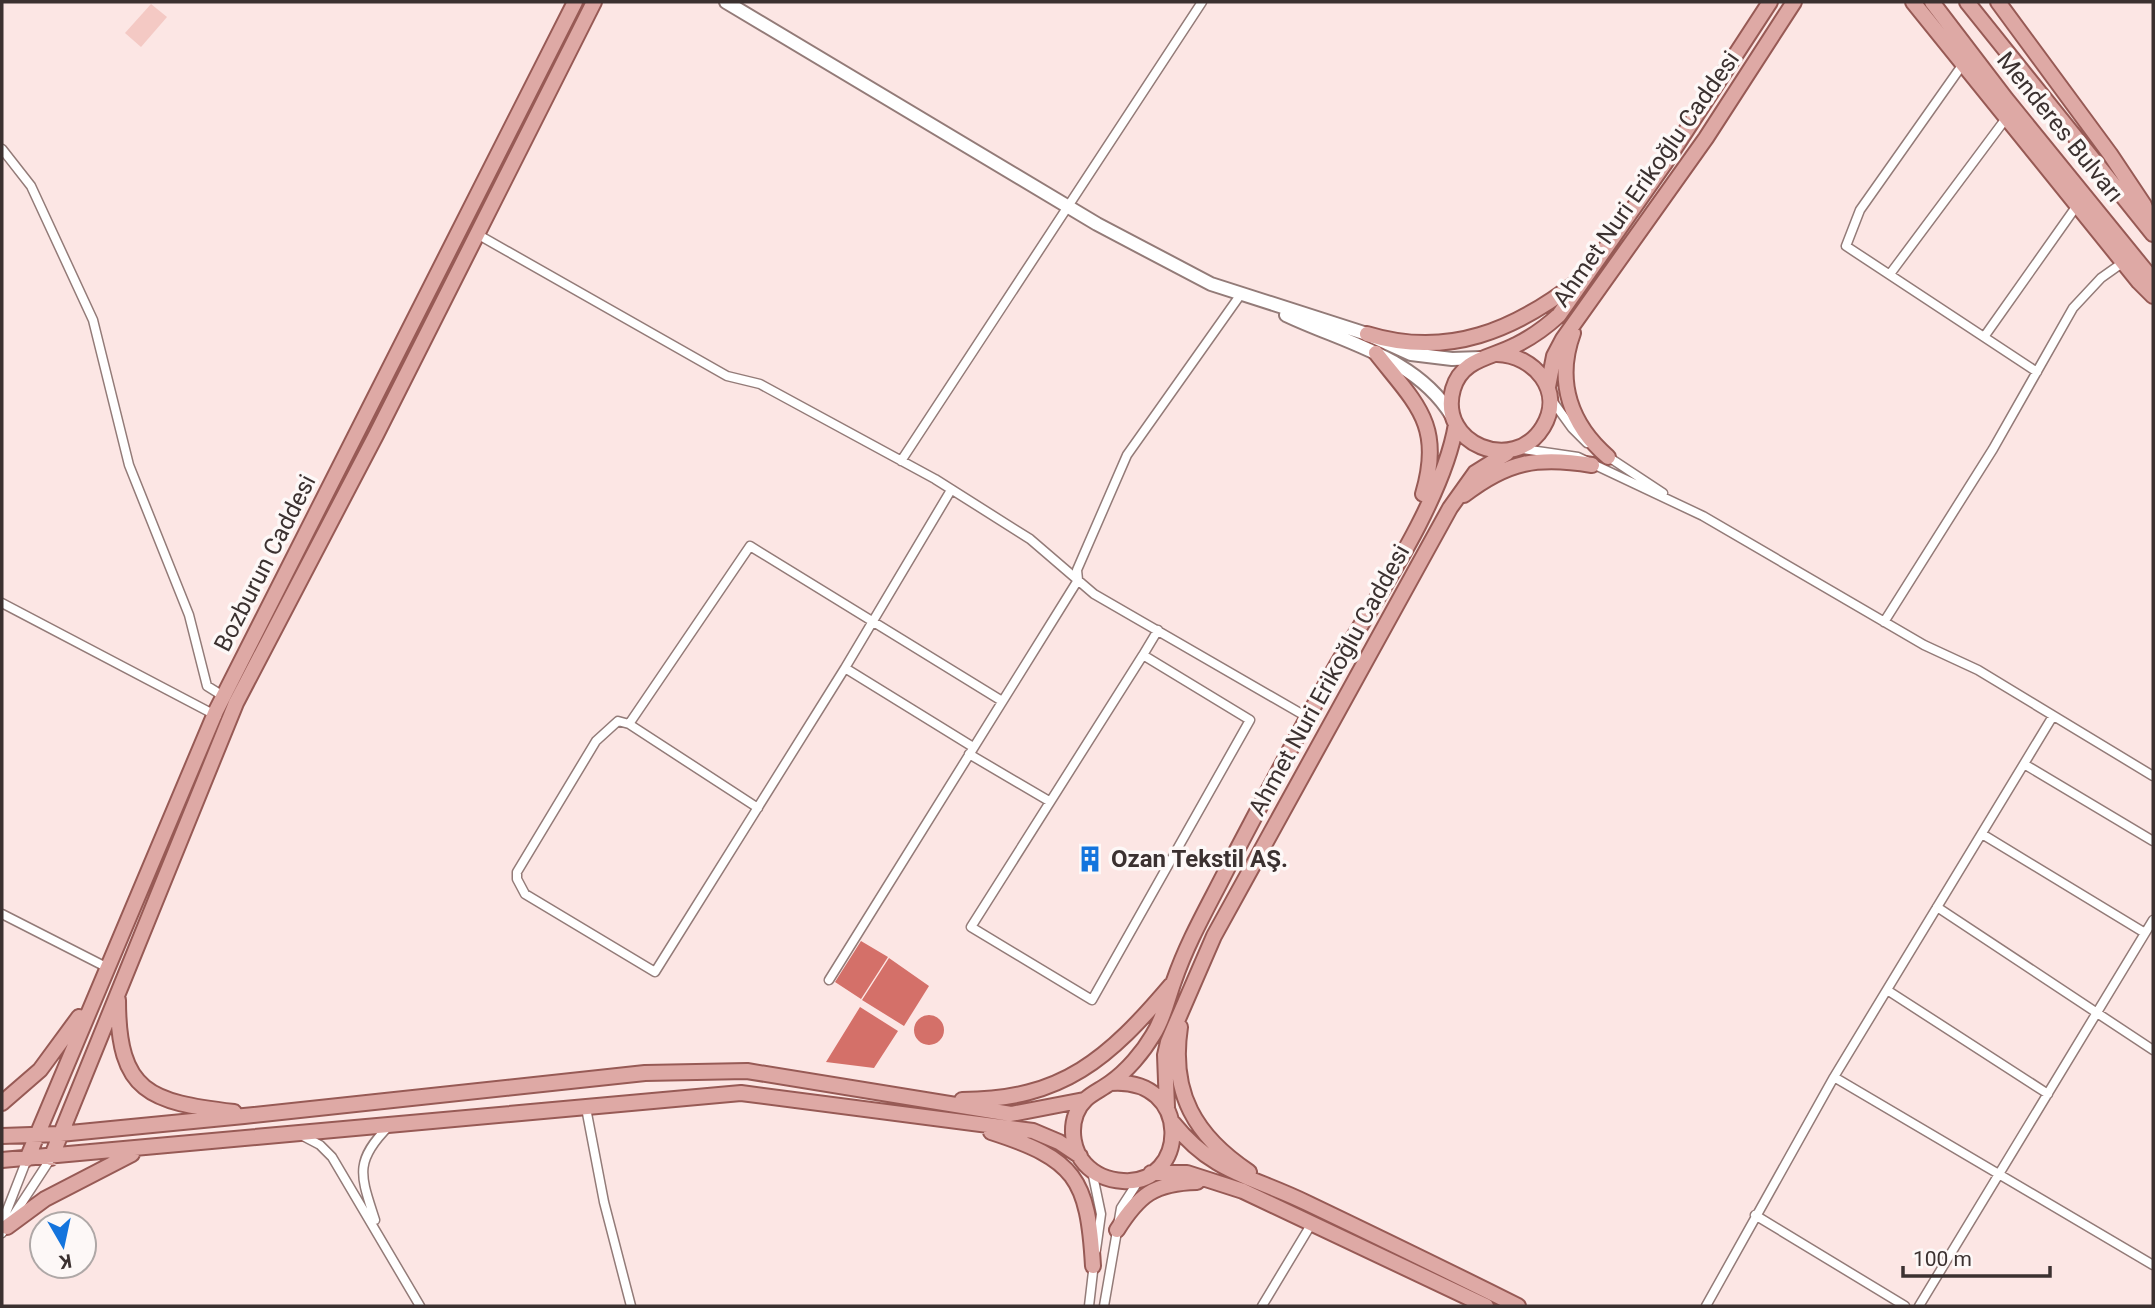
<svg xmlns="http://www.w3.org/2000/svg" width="2155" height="1308" font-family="Roboto,sans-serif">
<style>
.green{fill:#f4c9c4}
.water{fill:#d47069}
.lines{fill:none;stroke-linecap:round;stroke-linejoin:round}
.street-casing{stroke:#937b78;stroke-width:11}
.secondary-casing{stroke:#937b78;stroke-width:16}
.primary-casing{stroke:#975a55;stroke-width:18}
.street{stroke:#fff;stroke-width:8}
.secondary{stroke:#fff;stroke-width:12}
.primary{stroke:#dea9a5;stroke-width:14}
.labels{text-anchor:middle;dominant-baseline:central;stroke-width:7;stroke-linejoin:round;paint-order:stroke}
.street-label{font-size:24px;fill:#3b3130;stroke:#fdf8f7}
.poi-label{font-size:24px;font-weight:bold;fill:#3b3130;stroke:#fdf8f7;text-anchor:start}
</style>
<rect width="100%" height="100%" fill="#fce6e4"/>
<path class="green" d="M151,4L167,17L141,47L125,33Z"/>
<path class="water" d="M861,941L888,957L861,999L835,982Z
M889,958L929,986L904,1026L862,1000Z
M860,1007L898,1031L874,1068L826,1062Z
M914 1030a15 15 0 1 1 30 0a15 15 0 1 1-30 0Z"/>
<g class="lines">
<g class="street-casing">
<path id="street" d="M1963,64L1860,210L1846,246L2037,372
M2,149L31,186L93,320L129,465L189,615L207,686L223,696
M477,234L727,376L760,384L935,479L1030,539L1094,594L1307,717
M1890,274L2007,117
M1984,337L2078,204
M1551,399L1572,428L1587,443
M1523,449L1578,457L1703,516L1924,645L1978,670L2153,776
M1607,456L1663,493
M901,461L1202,2
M2,603L217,716
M1884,622L1993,449L2073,308L2101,278L2125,261
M1143,655L1250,720L1092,1000L971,927Z
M1143,655L1158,630
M845,668L951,490
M629,724L750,546L1002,701
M969,754L1049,801
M2024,764L2153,841
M758,808L629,724L618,721L596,741L517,872V879L525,894L655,972L845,668L973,747
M1982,834L2145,933
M1937,907L2153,1050
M2,914L108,968
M829,980L1078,580L1077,570L1127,455L1241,294
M1887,990L2048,1094
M1834,1077L2153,1265
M586,1108L604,1202L631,1306
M299,1134L320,1145L332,1157L420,1306
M1092,1171L1101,1214L1096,1250
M1755,1215L1905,1306
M375,1220C361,1176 353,1162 389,1126
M2,1223L27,1159
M2,1233L51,1158
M1089,1306L1094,1263
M1104,1306L1121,1208L1139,1180
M1262,1306L1312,1223
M1706,1306L1834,1077L2053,716
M1919,1306L2153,920"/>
</g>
<g class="secondary-casing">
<path id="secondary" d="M726,2L1097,224L1211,284L1367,334L1411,354L1452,359L1481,358
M1286,315C1345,343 1416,357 1452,416"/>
</g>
<g class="primary-casing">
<path id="primary" d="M1913,2L2139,282L2153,296
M1932,2L2006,99L2153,280
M1967,2L2153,234
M1998,2L2110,154L2144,205L2153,225
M1573,333C1555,382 1571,425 1608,457
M1367,334C1448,359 1515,330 1578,281
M1376,353C1415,403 1444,424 1423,494
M1497,354C1534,355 1565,391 1543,427C1514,475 1437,444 1453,389C1462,358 1492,358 1516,345C1532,337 1546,327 1559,315L1665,163L1770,2
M1548,387L1554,356L1563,339L1706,138L1794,2
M1464,495C1508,461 1538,456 1592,465
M118,1000C118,1093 150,1102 234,1112
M1180,1027C1170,1093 1195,1136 1249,1172
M1110,1083C1194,1076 1188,1186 1123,1181C1108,1180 1095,1175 1085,1164C1073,1151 1070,1130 1076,1114C1083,1096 1096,1093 1110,1083C1127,1071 1143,1052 1153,1035C1164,1018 1167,1000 1174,981C1188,940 1210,903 1229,865C1265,797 1300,729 1338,663C1377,597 1444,498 1456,424
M962,1100C1063,1100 1109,1058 1171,985
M2,1103L40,1070L79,1017
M1167,1107L1165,1055L1168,1042L1214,936L1450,508L1475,473L1507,453
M1173,1123C1214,1174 1252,1176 1307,1203C1378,1237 1448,1271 1518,1306
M991,1132C1075,1159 1088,1178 1093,1266
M2,1136L60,1134L244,1116L645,1073L747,1071L1011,1114L1084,1100
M51,1158L236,703L376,435L594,2
M27,1159L216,711L575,2
M2,1160L741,1093L1033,1131L1059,1142L1080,1156
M1151,1173H1187L1243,1191L1486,1306
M7,1227L45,1199L132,1154
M1117,1230C1139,1195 1154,1183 1197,1182"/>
</g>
<use href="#street" class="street"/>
<use href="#secondary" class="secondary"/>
<use href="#primary" class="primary"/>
</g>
<defs>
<g id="building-bare" transform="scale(2.1)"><path d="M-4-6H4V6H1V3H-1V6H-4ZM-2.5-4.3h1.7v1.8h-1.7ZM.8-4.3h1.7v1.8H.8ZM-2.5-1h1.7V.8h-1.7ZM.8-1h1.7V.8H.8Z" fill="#1474dd" stroke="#fdf8f7" stroke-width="2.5" paint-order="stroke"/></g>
</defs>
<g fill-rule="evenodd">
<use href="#building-bare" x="1090" y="859"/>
</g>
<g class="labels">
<g class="street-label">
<text transform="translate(2060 127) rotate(51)">Menderes Bulvarı</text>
<text transform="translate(1646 179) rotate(-55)">Ahmet Nuri Erikoğlu Caddesi</text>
<text transform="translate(265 563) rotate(-63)">Bozburun Caddesi</text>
<text transform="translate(1329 680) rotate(-61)">Ahmet Nuri Erikoğlu Caddesi</text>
</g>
<g class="poi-label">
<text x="1111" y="859">Ozan Tekstil AŞ.</text>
</g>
</g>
<rect width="2155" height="1308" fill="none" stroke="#3b3130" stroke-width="7"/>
<g transform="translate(63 1245) rotate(171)"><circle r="33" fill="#fdf8f7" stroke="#afa8a7" stroke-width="2"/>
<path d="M0-5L12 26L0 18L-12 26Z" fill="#1474dd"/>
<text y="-10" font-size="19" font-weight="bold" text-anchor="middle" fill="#3b3130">K</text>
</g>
<path d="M1903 1266v10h147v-10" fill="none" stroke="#3b3130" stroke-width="3.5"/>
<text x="1913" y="1266" font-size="21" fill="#3b3130" stroke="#fdf8f7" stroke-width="5" paint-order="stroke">100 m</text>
</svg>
